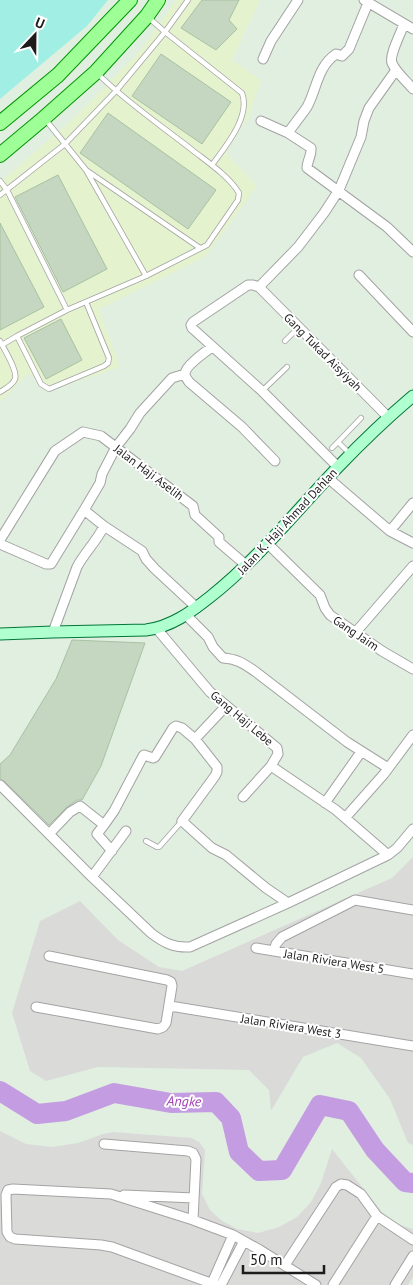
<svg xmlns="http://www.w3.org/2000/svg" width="413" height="1285" font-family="'PT Sans',sans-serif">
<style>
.residential{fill:#dadbd9}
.commercial{fill:#e4f2ce}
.grass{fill:#a1efe4}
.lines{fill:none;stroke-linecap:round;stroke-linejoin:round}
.river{stroke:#c49ce1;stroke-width:20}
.building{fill:#c5d6c1;stroke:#a8c2a2}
.service-casing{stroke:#a3a3a3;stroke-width:6}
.minor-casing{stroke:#a3a3a3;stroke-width:11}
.secondary-casing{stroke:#007736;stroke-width:13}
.primary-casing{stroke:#009503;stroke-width:16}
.service{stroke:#fff;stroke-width:4.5}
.minor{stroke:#fff;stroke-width:9}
.secondary{stroke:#afffcf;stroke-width:11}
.primary{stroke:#9eff96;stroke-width:14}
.labels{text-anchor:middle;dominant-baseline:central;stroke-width:4;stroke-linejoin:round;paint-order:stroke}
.street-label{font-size:12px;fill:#1c1c1c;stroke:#fff}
.water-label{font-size:14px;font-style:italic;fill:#a340b5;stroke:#fff}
</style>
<rect width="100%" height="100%" fill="#e1efe1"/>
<path class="residential" d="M413,857V1145L408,1143L390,1099L361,1058L337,1043L303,1057L271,1111L269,1090L249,1070L98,1067L46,1081L30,1071L12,1013L40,921L80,901L118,940L159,967L182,971L392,878Z
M0,1131L26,1144L52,1147L78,1143L103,1134L113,1132L192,1138L199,1142L205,1150L202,1194L210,1210L221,1220L237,1229L258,1233L279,1227L297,1217L311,1202L321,1183L332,1149L382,1212L397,1224L413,1229V1277L408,1285H0Z"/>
<path class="commercial" d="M176,0H260L232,60L261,80L249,116L226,153L257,186L205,257L99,309L120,367L47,392L29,373L0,402V180L7,176L75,117L141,50Z"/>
<path class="grass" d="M0,0H108L87,26L0,99Z"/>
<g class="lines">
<path class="river" d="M0,1091L37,1114L66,1111L114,1093L171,1103L216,1102L231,1118L239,1152L259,1171L282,1170L320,1105L349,1111L375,1150L405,1182L413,1183"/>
</g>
<path class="building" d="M202,0H239L229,20L237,29L216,50L181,28Z
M161,54L231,102L202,144L132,96Z
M108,113L216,190L188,229L80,153Z
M58,175L107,269L63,292L15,197Z
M0,223L44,307L0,330Z
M61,319L82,360L46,379L24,338Z
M72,640L145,643L101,766L82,800H77L67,807L49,825L4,781L0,779V764L10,755L56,679Z"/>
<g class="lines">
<g class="service-casing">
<path id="service" d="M149,18L165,32L242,93C251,117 225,147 212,165
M45,119L86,170
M0,181L7,190L67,310
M0,195L65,144L116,91L165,32L188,0
M146,276L86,170L200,248
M17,336L41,384L49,389L104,366L108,363L109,358L86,302
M0,341C4,349 18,371 15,379C13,385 5,389 0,392
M285,341L299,327
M2,345L17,336L67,310L146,276L207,245L238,200L239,193C229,176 206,161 191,149C159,124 125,101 97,73
M262,391L287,367
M332,448L338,442
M349,453L338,442L361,418
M146,841L157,847H159L182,821"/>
</g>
<g class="minor-casing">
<path id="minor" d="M364,0L413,29
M404,24C401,33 389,55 392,63C395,71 407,82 413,89
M263,59L271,41L298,0
M261,121L288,133L311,148C312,155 307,161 307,168L387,227L413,252
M288,133C294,124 301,116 307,107C317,89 317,67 336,54L342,56L349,49L368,3
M359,275L413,332
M259,287L298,247L324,213L339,190L361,137L364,121L369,108L396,70
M212,347C205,352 185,366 185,374C185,377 187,379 189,382L242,427L275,461
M338,467L262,391L192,328L191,325L193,322L248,285H253L259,287L388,417
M328,478L390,531L413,543
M84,510L104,526L142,551L146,559L155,569L197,608
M390,531L413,503
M0,540L55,451L83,432L101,436L193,506L195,515L219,537V542L247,566
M0,544L46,564H51L84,510L100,483L102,474L116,447L130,429L140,413L172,378L185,374
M268,544L320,595L325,608L330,615L382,651L413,669
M186,615L208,637L213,647L223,658C238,659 244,664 256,672L347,742L388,768
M157,629L210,692L277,748L278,754L271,766L336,810L388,855
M53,632L77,567C85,552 97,541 104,526
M355,633L413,566
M226,706L195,739L217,767V772L215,776L182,821L212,848L226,855L266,888L288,903
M0,785L92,877L151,933C164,943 174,948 190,947L288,903L388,855L397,848L413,829
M243,797L271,766
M325,803L361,752
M345,818L384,774L413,735
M104,825L97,834L112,851
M49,834L70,812L80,806L104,825L114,811L143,756L144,755L153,758L155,757L173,728L176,726L182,728L195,739
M92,877L126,831
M256,948L413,974
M274,951L276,944L282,937L355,900L413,910
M170,1006L413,1046
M36,1007L158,1029L163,1027L166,1023L172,986L171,982L167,980L49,956
M104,1144L188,1151L193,1153L196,1159L193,1220
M124,1195L194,1198
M285,1265L336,1187L341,1184L347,1185L361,1194L377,1216L413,1240
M212,1283L233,1235
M216,1285L112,1247L101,1245L15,1239L10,1237L7,1232L6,1195L8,1190L13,1189L111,1194L193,1220L233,1235L260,1250L316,1285
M221,1285L244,1241
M333,1285L377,1216
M395,1285L413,1256"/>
</g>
<g class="secondary-casing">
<path id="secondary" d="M0,634L53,632L146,630C171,627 191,612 210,597C258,559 296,511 338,467C362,442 387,418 413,396"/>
</g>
<g class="primary-casing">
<path id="primary" d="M0,123L58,75L130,0
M0,155L44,118L96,72L147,16L158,0"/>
</g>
<use href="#service" class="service"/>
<use href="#minor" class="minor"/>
<use href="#secondary" class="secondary"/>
<use href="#primary" class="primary"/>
</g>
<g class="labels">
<g class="street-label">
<text transform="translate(323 352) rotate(45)">Gang Tukad Aisyiyah</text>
<text transform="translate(149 472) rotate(37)">Jalan Haji Aselih</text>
<text transform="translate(287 521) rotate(-47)">Jalan K. Haji Ahmad Dahlan</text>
<text transform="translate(356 633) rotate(34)">Gang Jaim</text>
<text transform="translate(242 718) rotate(40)">Gang Haji Lebe</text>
<text transform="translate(334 961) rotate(9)">Jalan Riviera West 5</text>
<text transform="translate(291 1026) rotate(9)">Jalan Riviera West 3</text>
</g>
<g class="water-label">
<text transform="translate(184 1101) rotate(2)">Angke</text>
</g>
</g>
<g transform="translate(35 35) rotate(22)" stroke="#ffffff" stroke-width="4" paint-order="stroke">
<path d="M0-4L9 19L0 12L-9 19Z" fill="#1c1c1c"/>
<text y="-8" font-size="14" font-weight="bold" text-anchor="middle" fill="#1c1c1c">U</text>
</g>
<path d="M243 1265v8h81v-8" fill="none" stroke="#1c1c1c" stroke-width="2.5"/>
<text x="250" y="1265" font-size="15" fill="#1c1c1c" stroke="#ffffff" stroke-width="4" paint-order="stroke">50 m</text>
</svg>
